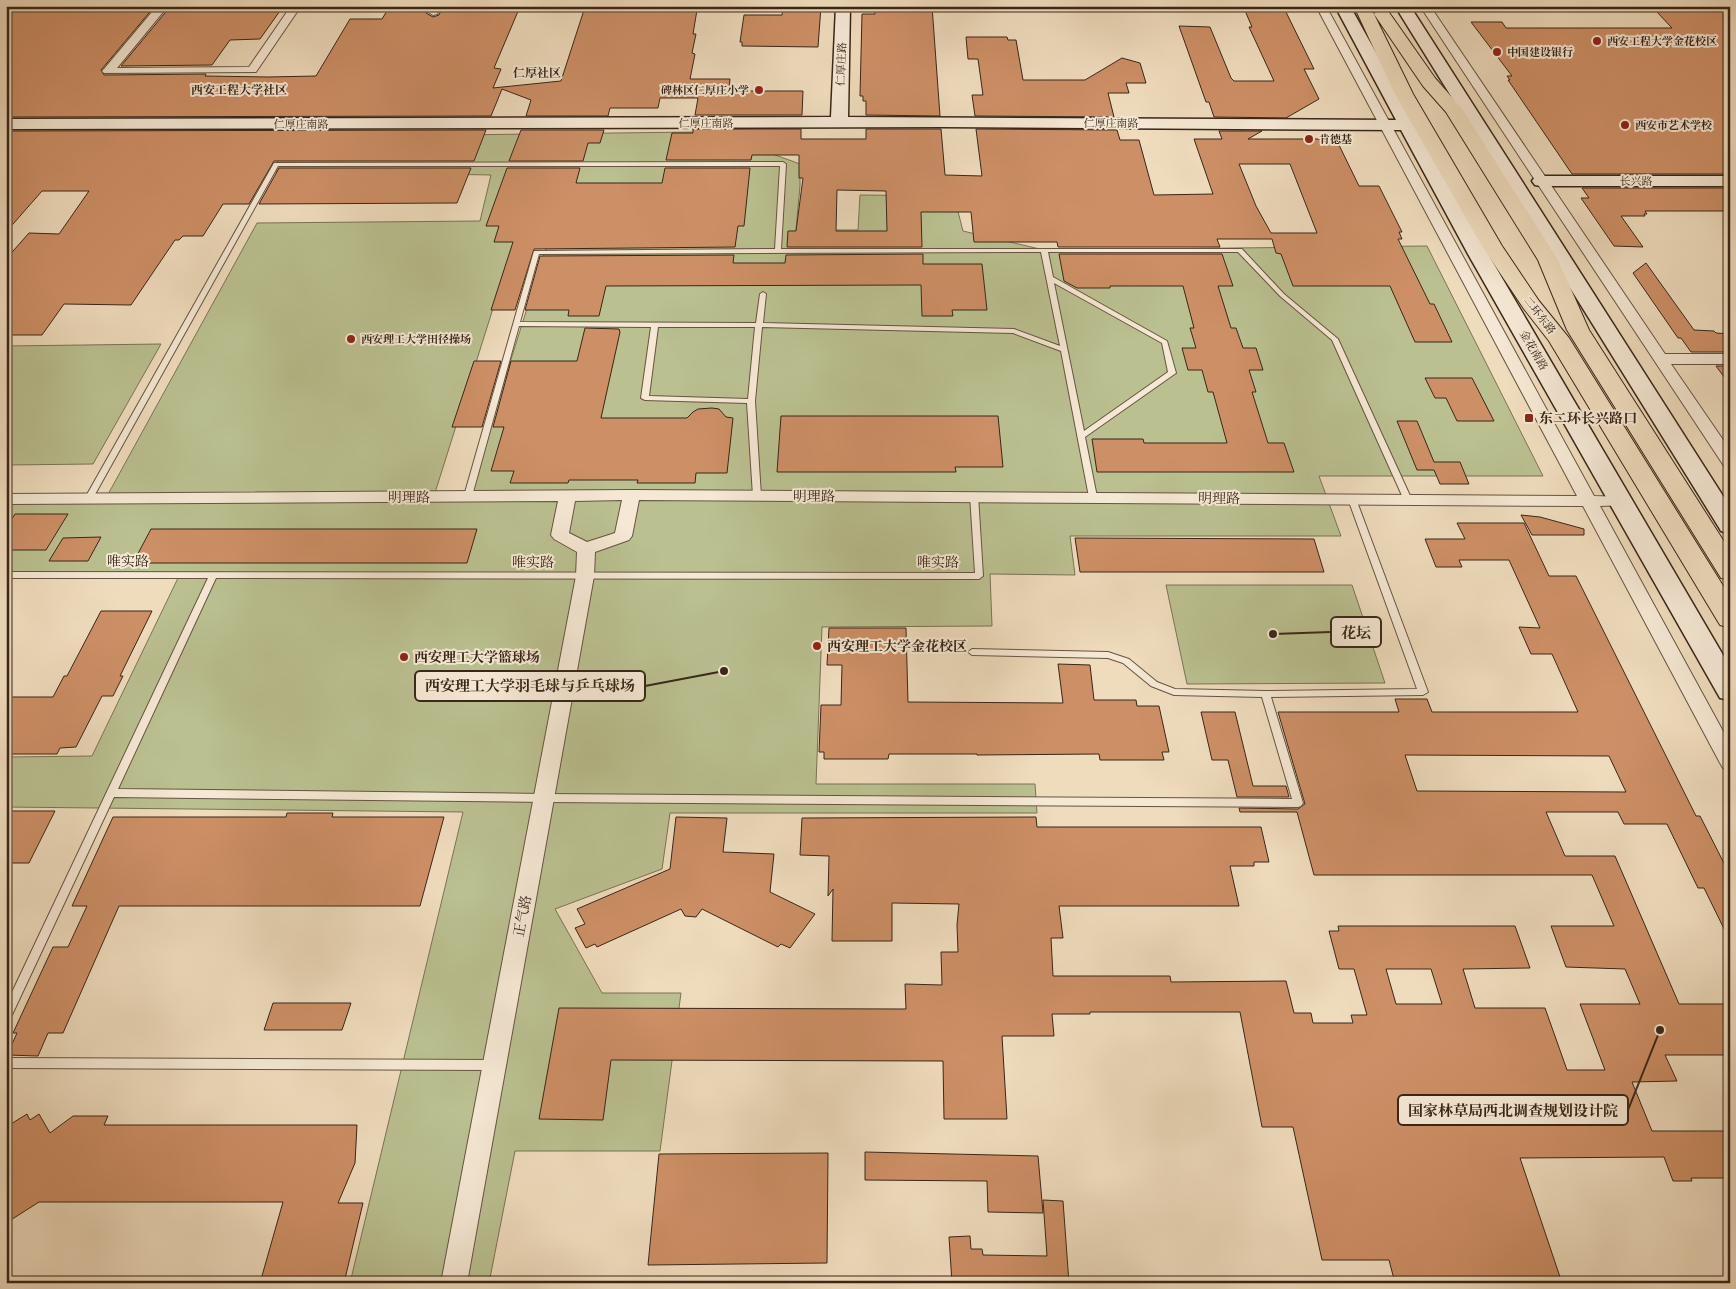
<svg xmlns="http://www.w3.org/2000/svg" width="1736" height="1289" font-family="'Libre Caslon Text','Noto Serif SC',serif">
<style>
.green{fill:#bac090;stroke:#7a7354}
.building{fill:#cd8f66;stroke:#392618;fill-rule:evenodd}
.lines{fill:none;stroke-linecap:round;stroke-linejoin:round}
.lane-casing{stroke:#665441;stroke-width:2}
.street-casing{stroke:#665441;stroke-width:2}
.secondary-casing{stroke:#392618;stroke-width:3}
.highway-casing{stroke:#392618;stroke-width:2}
.lane{fill:#f5e8d4;fill-rule:evenodd}
.street{fill:#f5e8d4;fill-rule:evenodd}
.secondary{fill:#f5e8d4;fill-rule:evenodd}
.highway{fill:#efdcbd;fill-rule:evenodd}
.poi-dot{fill:#8f2418;stroke:#f5e8d4;stroke-width:2}
.labels{text-anchor:middle;dominant-baseline:central;stroke-width:4;stroke-linejoin:round;paint-order:stroke}
.far-poi-label{font-size:11px;font-weight:bold;fill:#392618;stroke:#f5e8d4;text-anchor:start}
.far-street-label{font-size:11px;fill:#392618;stroke:#f5e8d4}
.far-neighbourhood-label{font-size:12px;font-weight:bold;fill:#392618;stroke:#f5e8d4}
.poi-label{font-size:14px;font-weight:bold;fill:#392618;stroke:#f5e8d4;text-anchor:start}
.street-label{font-size:14px;fill:#392618;stroke:#f5e8d4}
.leader{fill:none;stroke:#392618;stroke-width:2}
.callout-dot{fill:#392618;stroke:#f5e8d4;stroke-width:2}
.callout{fill:#f5e8d4;stroke:#392618;stroke-width:2}
.callout-label{font-size:15px;text-anchor:middle;font-weight:bold;fill:#392618}
</style>
<rect width="100%" height="100%" fill="#efdcbd"/>
<filter id="stains"><feTurbulence type="fractalNoise" baseFrequency=".004" numOctaves="4"/><feColorMatrix values="0 0 0 0 .2 0 0 0 0 .09 0 0 0 0 .02 0 0 0 .5 -.17"/></filter>
<radialGradient id="worn" r=".72"><stop offset=".6" stop-color="#630" stop-opacity="0"/><stop offset="1" stop-color="#630" stop-opacity=".3"/></radialGradient>
<path class="green" d="M696,132L767,152L800,164V186L796,230H858L860,195L954,196L963,231L1044,250L1427,246L1543,476H1319L1341,536H1070L1075,575L990,574L992,626L822,627L816,784H1035L1037,813H670L662,869L555,909L602,993H681L660,1151H515L489,1283H350L463,812L6,807V757L92,756L179,576H6V499L468,496L552,229H518L434,496L106,498L257,223L480,221L491,175L272,171L291,137Z
M161,344L93,464L6,465V346Z
M1166,585H1352L1385,683L1187,684Z"/>
<path class="building" d="M6,6L154,7L101,70L104,75L206,74L205,76L268,77L316,76L350,19H382L390,6H429L426,13L433,17L439,15L443,6H511L510,9H519L494,68L501,69L493,88L561,81L584,10H697L693,34H696L692,53L695,54L690,79H730L729,91H803L802,115H695L698,98H660L658,108H610L608,116H526L531,100L502,89L491,116L6,117Z
M787,6H821L818,47L742,46V42H740L744,15H782L783,8H786Z
M875,6H932L940,116L866,115V101H863V96H860L862,14H875Z
M1243,6H1283L1314,69H1304L1319,99L1286,118L1214,117L1209,102H1206L1179,26L1210,27L1231,78L1234,81H1274L1249,27H1252Z
M170,7H277L276,8H282L260,39L230,40L212,65L121,66Z
M1656,11H1730V174H1572L1508,80H1510L1507,76H1512L1471,22H1502L1506,28H1672Z
M966,37H1007L1008,40H1016L1023,80H1085L1122,58L1140,63L1146,83H1126L1129,93H1108L1114,117L975,116L972,95H983L978,59H968Z
M693,129H801V139H866V129H941L945,175L982,176L976,129L1117,130L1120,140H1139L1154,195L1213,194L1194,139H1222L1219,131H1262L1248,139H1325L1338,143L1359,186H1379L1402,232H1399L1402,239H1398L1430,304H1434L1452,342H1415L1390,286H1293L1281,254L1276,253L1272,239H1217L1220,247H1058L1057,242H974L971,212H921L922,247H787L788,231H796L803,178H799V155H752L751,160H666L672,133H693ZM1239,164H1290L1317,233H1271L1256,206ZM837,190L886,191L887,231H836Z
M486,130L474,161H274L249,204H223L203,236H183L179,240H175L131,305L64,304L42,335H6V259L29,233L59,234L89,191H42L6,232V131Z
M521,130H604L600,143H588L583,161H509Z
M279,168H471L457,203L259,204Z
M507,168H580L576,183H662L665,168H750L744,226H738L735,247L534,249L515,310H491L513,242H494L499,226H486Z
M1582,188H1730V211H1645L1647,214H1644L1645,216H1621L1643,247L1614,246L1581,198H1589Z
M923,254V264H982L987,310H952L953,316H922L921,285L606,286L599,316H568L569,310H525L540,256L734,255L733,263H785L786,255Z
M1059,254H1222L1233,286H1218L1231,328H1236L1243,348H1256L1263,370H1249L1256,392H1252L1268,443H1284L1294,472H1097L1092,439H1143L1144,443H1227L1213,392H1208L1202,370H1188L1182,348H1196L1190,328H1194L1183,286H1110V288H1077L1064,281Z
M1646,263L1694,330L1714,331L1716,333L1730,334V352H1691L1681,338H1678L1633,273Z
M585,328L619,329L620,332L601,418H687L693,412L698,409L712,408L719,409L726,417L733,418L727,473H696L695,483H637L638,480H569L568,483H510L514,471H491L504,427H493L511,361H577Z
M474,361H501L482,427H452Z
M1716,366H1730V385Z
M1425,378H1472L1494,421H1457L1446,398H1435Z
M781,416H998L1003,467H955L956,472H777Z
M1397,421H1417L1434,462H1460L1469,484H1440L1434,470H1417Z
M15,514H68L46,550H6V528Z
M1521,515L1540,517L1584,529V535H1532Z
M1457,523H1524L1549,576H1576L1696,816H1700L1730,875V941L1704,888H1698L1667,824H1624L1618,812H1546L1565,856H1615L1679,1004H1730V1055H1665L1677,1081L1632,1082L1652,1131H1730V1178H1691L1692,1181H1673L1664,1157L1520,1158L1561,1280H1413L1414,1283H1395L1389,1260H1322L1293,1127H1262L1240,1012H1090V1014H1052L1054,1036H1002L1007,1119H944L943,1061L611,1060L603,1120L539,1119L559,1008L906,1009L905,984L942,985L941,952H958L957,925L959,904L892,903V941H832L833,889L828,896L829,856L800,855L802,818L1036,817L1037,827H1261L1269,862H1254V866H1230L1239,906H1059L1063,938H1051L1053,976H1170L1171,982L1286,981L1294,1013H1311L1313,1023H1353L1351,1015H1367L1354,969H1339L1329,931H1339L1338,926H1515L1530,968L1463,969L1475,1008H1545L1567,1070H1605L1580,1004H1640L1625,969L1566,967L1551,926H1614L1592,875H1314L1297,812H1240L1239,808L1298,809L1305,804L1278,712H1399L1395,699H1427L1432,712H1578L1552,654H1531L1519,627L1540,628L1509,560H1459L1462,567H1436L1425,539H1465ZM1405,755L1609,756L1626,792L1417,791ZM1386,969H1431L1442,1004H1396Z
M151,529H477L467,563H133Z
M101,537L88,561H49L63,538Z
M1075,538L1314,539L1324,572H1080Z
M101,611H152L120,676H123L113,696H102L76,747L60,748L57,754H6V697H53L64,676H67Z
M829,628H906L908,702L1063,703L1058,664L1090,665L1094,700H1136L1137,706H1159L1169,752H1162L1164,760H1100L1099,754L977,755V754H889L888,759H824V752H819L821,705H841L842,665H827Z
M1201,712H1235L1253,786H1286L1289,797H1237L1228,760H1212Z
M6,811H55L29,863H6Z
M287,813H333L332,817H444L420,906H119L63,1033H48L38,1056L7,1055L17,1033H13L53,947H68L87,906H72L113,817H286Z
M676,817L727,818L723,852L774,854L770,892L815,914L790,948L781,944L778,947L702,909L696,917L685,916L681,909L597,947L595,944L586,948L575,928L585,924L577,909L670,869Z
M273,1003H351L342,1030H264Z
M27,1114L30,1120L39,1114L50,1133L73,1116H108L104,1125H357L355,1163L338,1203H363L344,1283H260L283,1202H39L6,1223V1127Z
M865,1152L1038,1156L1043,1213L988,1212L987,1181L865,1180Z
M828,1153L827,1263L648,1265L659,1154Z
M1043,1200L1063,1201L1069,1283H952L949,1237L970,1236L971,1249H982L983,1255L1047,1256Z"/>
<g class="lines">
<g class="lane-casing">
<path id="lane" d="M783,162L786,164L781,249H1242L1284,294L1338,339L1412,500L1408,502L1404,500L1332,340L1280,296L1238,252H1048L1053,277L1167,341L1176,373L1085,437L1097,497L1096,499H1093L1089,497L1061,351L1013,333L762,327L755,401L761,496L757,498L753,496L747,403L645,400L641,398L651,327L519,326L472,496L468,498H465L464,496L534,251L775,249L780,166H278L93,498L89,500L85,498L274,163ZM1041,252L1060,346L1014,329L763,323L766,294L763,292L760,294L756,323L520,322L539,254ZM1054,283L1162,343L1168,372L1084,431ZM658,327H755L748,399L649,396Z
M971,493H974L978,495L983,576L979,579L216,578L118,789L544,794L1292,799L1262,697L1174,695L1151,686L1123,663L1108,658L972,655L968,652L972,649L1108,652L1129,659L1157,682L1175,689L1266,691L1417,689L1348,499L1352,497L1356,499L1428,692L1423,695L1271,697L1303,803L1301,806L1298,807L544,802L114,797L11,1017L10,1020L6,1022V1005L208,578H6V572L975,573L970,495Z
M6,1058L493,1060L497,1062L499,1065L497,1068L493,1070L6,1068Z"/>
</g>
<g class="street-casing">
<path id="street" d="M157,6H168L117,68L249,67L291,6H301L256,72L104,73L102,71L104,69Z
M431,6H441L437,14L433,15L428,12Z
M1316,6H1326L1594,496L1627,497L1629,501L1627,505L1600,506L1730,744V770L1723,768L1720,763L1583,506L639,500L632,536L629,540L595,552L594,576L467,1283H441L576,576L577,552L554,539L551,535L558,501L6,504V494L632,490L1577,496ZM622,500L615,533L587,542L569,533L575,501Z
M1420,6H1430L1665,354H1730V364H1671L1730,450V468L1724,466L1722,463Z"/>
</g>
<g class="secondary-casing">
<path id="secondary" d="M836,6H850L848,117L1396,120L1335,6H1350L1488,254L1730,667V700L1720,698L1716,691L1468,254L1401,130L943,127L6,129V119L831,117Z
M1395,6H1410L1730,507V534L1721,531L1718,526Z
M1541,176H1730V186H1541L1535,185L1532,181L1535,177Z"/>
</g>
<g class="highway-casing">
<path id="highway" d="M1354,6H1370L1413,94L1502,246L1539,301L1569,338L1730,597V628L1720,625L1549,341L1524,309L1482,246L1395,94Z
M1382,9L1388,11L1435,78L1462,109L1558,260L1589,330L1730,551V580L1721,578L1567,330L1538,260L1446,112L1423,86L1374,14L1376,11Z"/>
</g>
<use href="#lane" class="lane"/>
<use href="#street" class="street"/>
<use href="#secondary" class="secondary"/>
<use href="#highway" class="highway"/>
</g>
<g class="poi-dot">
<circle cx="1597" cy="41" r="5"/>
<circle cx="1497" cy="52" r="5"/>
<circle cx="759" cy="90" r="5"/>
<circle cx="1625" cy="125" r="5"/>
<circle cx="1309" cy="139" r="5"/>
<circle cx="351" cy="339" r="5"/>
<rect x="1524" y="413" width="10" height="10" rx="2.5"/>
<circle cx="817" cy="646" r="5"/>
<circle cx="404" cy="657" r="5"/>
</g>
<g class="labels">
<g class="far-poi-label">
<text x="1607" y="41">西安工程大学金花校区</text>
<text x="1507" y="52">中国建设银行</text>
<text x="749" y="90" text-anchor="end">碑林区仁厚庄小学</text>
<text x="1635" y="125">西安市艺术学校</text>
<text x="1319" y="139">肯德基</text>
<text x="361" y="339">西安理工大学田径操场</text>
</g>
<g class="far-street-label">
<text transform="translate(841 64) rotate(-88)">仁厚庄路</text>
<text x="706" y="123">仁厚庄南路</text>
<text x="1111" y="123">仁厚庄南路</text>
<text x="301" y="124">仁厚庄南路</text>
<text x="1636" y="181">长兴路</text>
<text transform="translate(1540 315) rotate(52)">二环东路</text>
<text transform="translate(1534 350) rotate(60)">金花南路</text>
</g>
<g class="far-neighbourhood-label">
<text x="537" y="72">仁厚社区</text>
<text x="239" y="89">西安工程大学社区</text>
</g>
<g class="poi-label">
<text x="1539" y="418">东二环长兴路口</text>
<text x="827" y="646">西安理工大学金花校区</text>
<text x="414" y="657">西安理工大学篮球场</text>
</g>
<g class="street-label">
<text x="814" y="496">明理路</text>
<text x="409" y="497">明理路</text>
<text transform="translate(1219 498) rotate(1)">明理路</text>
<text x="128" y="561">唯实路</text>
<text x="533" y="562">唯实路</text>
<text x="938" y="562">唯实路</text>
<text transform="translate(522 916) rotate(-79)">正气路</text>
</g>
</g>
<path class="leader" d="M1273 634L1331 632M724 671L645 686M1660 1030L1628 1110"/>
<g class="callout-dot">
<circle cx="1273" cy="634" r="5"/>
<circle cx="724" cy="671" r="5"/>
<circle cx="1660" cy="1030" r="5"/>
</g>
<g class="callout">
<rect x="1331" y="617" width="50" height="30" rx="5"/>
<rect x="415" y="671" width="230" height="30" rx="5"/>
<rect x="1398" y="1095" width="230" height="30" rx="5"/>
</g>
<g class="callout-label">
<text x="1356" y="638">花坛</text>
<text x="530" y="691">西安理工大学羽毛球与乒乓球场</text>
<text x="1513" y="1116">国家林草局西北调查规划设计院</text>
</g>
<rect width="1736" height="1289" fill="none" stroke="#efdcbd" stroke-width="25"/>
<rect x="8" y="8" width="1721" height="1274" fill="none" stroke="#392618" stroke-width="2.5"/>
<rect x="12" y="12" width="1711" height="1264" fill="none" stroke="#392618"/>
<rect width="100%" height="100%" filter="url(#stains)"/>
<rect width="100%" height="100%" fill="url(#worn)"/>
</svg>
